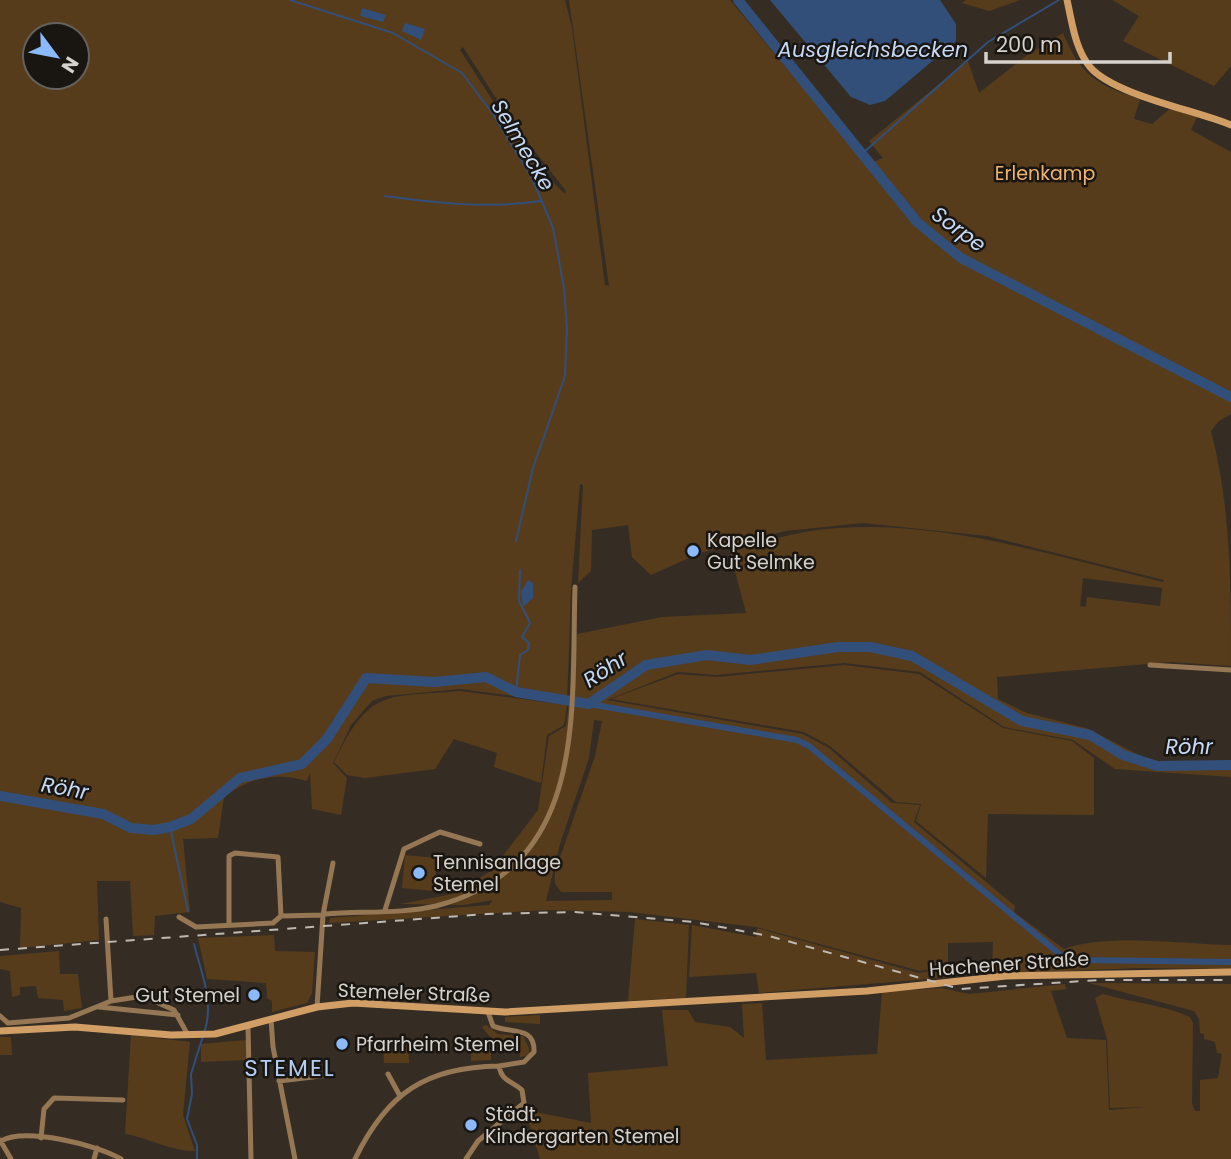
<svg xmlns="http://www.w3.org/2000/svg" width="1231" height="1159" font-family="Poppins,sans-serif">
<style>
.green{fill:#573c1c;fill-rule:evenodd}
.water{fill:#324f7a}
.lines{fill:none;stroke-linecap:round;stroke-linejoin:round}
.stream{stroke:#324f7a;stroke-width:2}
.canal{stroke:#324f7a;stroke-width:6}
.river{stroke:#324f7a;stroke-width:10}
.street{stroke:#967754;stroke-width:5}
.secondary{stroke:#d19f66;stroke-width:7}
.rail{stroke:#bfb9b3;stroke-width:2;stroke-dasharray:9 9;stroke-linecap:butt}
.poi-dot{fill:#8cb9fc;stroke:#191612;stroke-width:2.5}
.labels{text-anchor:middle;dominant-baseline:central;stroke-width:5;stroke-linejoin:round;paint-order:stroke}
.park-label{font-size:19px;fill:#efb470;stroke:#191612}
.poi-label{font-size:19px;fill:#d6d1cb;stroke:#191612;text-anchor:start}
.street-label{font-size:19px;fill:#d6d1cb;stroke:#191612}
.water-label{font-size:21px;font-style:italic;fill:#c6d9f5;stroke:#191612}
.quarter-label{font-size:23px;letter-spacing:2px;fill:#b4cdf3;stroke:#191612}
</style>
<rect width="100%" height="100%" fill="#352d24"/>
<path class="green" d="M0,0H565L572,28L605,285L609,286L569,0H730L915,223L961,261L1231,399V414L1219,421L1211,431C1231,507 1231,587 1231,666L1170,662L997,677L998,699L1027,713L1086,728L1143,757L1159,761H1231V777L1115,769L1073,740L1004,727L920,672L844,663L716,675L678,672L607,700L803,734L829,748L892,803L920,805L914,822L1015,906L1014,912L1064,949C1104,933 1186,944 1231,945V969L1138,968L992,974L993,942L948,943V966L920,971L756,927L630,912L546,910L329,923L330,918L489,905L493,900L463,905L401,904L457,893L492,870L538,810L549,736L566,726L577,634L662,617L746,613L730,552C765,541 801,530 839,528C948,521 1057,557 1163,582L1164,580L987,536L863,523L785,531L700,553L651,575L632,557L628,525L592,530L591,571L578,583L583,485L580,484L571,590L567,703L460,689L386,696L372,701L351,725L333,763L347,778L341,815L312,809L310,773L307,781C277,772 249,777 224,797L218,838L183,839L190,912L155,916L154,935L133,936L130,881H97L99,940L20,948L21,908L0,902ZM35,35H77V77H35ZM463,47L509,118L566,191L565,194C523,154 492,98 460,50ZM1083,578L1162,588L1160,606L1087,597L1086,607L1080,606ZM594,720L602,721L595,756L555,872V884L561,892H612V900L546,901L560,844L589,758Z
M966,0H1020L989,11L962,3Z
M1112,0H1231V66L1214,86L1123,41L1139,16Z
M1063,33C1080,75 1098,86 1140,99L1134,119L1152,124L1171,108L1197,117L1191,130L1231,152V396L963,257L918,220L873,162L883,158L869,141L968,61L979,93L1026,56Z
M844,665L919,674L1003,728L1072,741L1094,758V815L988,814L986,878L916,821L921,804L896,802L830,746L804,732L611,699L678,674L717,677Z
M460,691L567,705L564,725L547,735L541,783L494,767L497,753L454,739L435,769L365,778L347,775L334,762C371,687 384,698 460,691Z
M405,855L437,858L434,891L402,888Z
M635,919L689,925L686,998L628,1001Z
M692,925L756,937L757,928L919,973L951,967L952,977L759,993L756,973L689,977Z
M274,935L275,951L315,952L312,993L307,1003L272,1012V1001L267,998L266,983L207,979L198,938Z
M59,951L60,974H78L82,1008L64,1011L63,1000L38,998L36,986L20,987V995L12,997L10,971L0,969V956Z
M1089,983L1231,984V1159H540L525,1110L591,1123L588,1073L668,1066L662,1010H688L695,1022L730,1027L744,1038L742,1004L762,1003L766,1060L877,1054L882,992L941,988L969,994L1065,984L1066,989L1051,991L1067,1038L1106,1040L1109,1110L1146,1107L1110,1108L1107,1039L1095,998L1103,994C1132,1003 1162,1004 1190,1017L1193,1023L1192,1104L1195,1111H1200V1080L1218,1078L1222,1054L1217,1053L1215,1042L1204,1039V1034L1200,1033L1199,1019L1194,1011Z
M540,1015V1024L505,1022V1017Z
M486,1025L498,1034L523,1036L529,1048V1055L520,1057L518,1042H494L482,1027Z
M131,1035L190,1042L183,1115L195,1151C170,1151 149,1138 125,1134Z
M0,1037H11L12,1055H0Z
M246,1040L247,1060L201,1062V1044Z
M491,1040V1060L471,1061V1042Z
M408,1041L409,1063H384L383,1042Z"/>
<path class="water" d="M770,0H940L956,24V41L885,101L870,105L851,97Z
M362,8L386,15L383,22L360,16Z
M405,23L425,29L421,40L402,31Z
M528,580L533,583V598L523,607L521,592Z"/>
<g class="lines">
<path class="stream" d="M290,0L393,33L462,73L493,114L532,178L553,228L564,288L567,329L565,376L533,468L516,541
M863,153L988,42L1059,0
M385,196C436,203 489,209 540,201
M516,692L520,655L528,650L529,643L522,637L530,623L519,601L520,570
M170,827L188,911
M194,944C201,972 214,1001 205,1030
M197,1159V1145L187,1119L192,1094L191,1074L203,1036"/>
<path class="canal" d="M589,704L797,740L809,746L1063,957L1080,960L1231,962"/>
<path class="river" d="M738,0L917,222L961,258L1231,397
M0,796L103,814L131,828L154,830L170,827L191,819L240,778L302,764L327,739L366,678L434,682L486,677L516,692L589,704L646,665L707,655L750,660L838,647H870L912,656L1022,721L1090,735L1123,755L1157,766L1231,765"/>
<path class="street" d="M1150,665L1231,670
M385,910L404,849L440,832L480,844
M325,914C360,911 402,914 436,906C589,866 571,713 575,587
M179,917L196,927L273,923L281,916L323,915
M106,919L111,1001
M229,925V856L235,853L278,857L281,916
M99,1007L178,1015
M317,1007L323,915L333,863
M0,1016L8,1023L69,1018L111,1001L143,996L174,1010L188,1035
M271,1019L273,1047L295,1159
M248,1026L251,1159
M388,1074L400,1096
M279,1081L329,1075
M41,1138L44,1109L54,1098L123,1100
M0,1140L11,1159
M1,1141C25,1127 98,1145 121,1159
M94,1159L97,1148
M355,1159C387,1093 426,1067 499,1066
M466,1159L478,1141L524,1103L522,1090C511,1080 502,1082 499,1066L524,1062L534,1052C535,1025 510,1034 493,1026L488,1012"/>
<path class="secondary" d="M1067,0C1072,22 1075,49 1090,67C1114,95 1195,110 1231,125
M0,1031L75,1027L171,1035L215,1034L317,1007L353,1003L505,1012L867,991L1006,976L1231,972"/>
<path class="rail" d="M0,950L487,914L575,912L694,922L769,936L960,989L1099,980H1231"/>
</g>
<g class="poi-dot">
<circle cx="693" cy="551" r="7"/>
<circle cx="419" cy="873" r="7"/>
<circle cx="254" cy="995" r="7"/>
<circle cx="342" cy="1044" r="7"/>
<circle cx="471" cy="1125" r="7"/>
</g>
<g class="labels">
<g class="park-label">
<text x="1045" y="173">Erlenkamp</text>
</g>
<g class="poi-label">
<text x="707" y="540">Kapelle<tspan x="707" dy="22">Gut Selmke</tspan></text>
<text x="433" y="862">Tennisanlage<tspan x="433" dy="22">Stemel</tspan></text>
<text x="240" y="995" text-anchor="end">Gut Stemel</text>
<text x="356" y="1044">Pfarrheim Stemel</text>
<text x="485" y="1114">Städt.<tspan x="485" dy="22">Kindergarten Stemel</tspan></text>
</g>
<g class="street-label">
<text transform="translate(1009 964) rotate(-4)">Hachener Straße</text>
<text transform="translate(414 993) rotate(2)">Stemeler Straße</text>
</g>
<g class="water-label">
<text x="873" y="49">Ausgleichsbecken</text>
<text transform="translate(523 145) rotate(59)">Selmecke</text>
<text transform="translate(959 229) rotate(36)">Sorpe</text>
<text transform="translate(605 669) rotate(-33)">Röhr</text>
<text x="1189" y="746">Röhr</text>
<text transform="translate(65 788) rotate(10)">Röhr</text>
</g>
<g class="quarter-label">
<text x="290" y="1068">STEMEL</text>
</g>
</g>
<g transform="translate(56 56) rotate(122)"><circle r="33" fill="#191612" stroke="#65615c" stroke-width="2"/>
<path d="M0-5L12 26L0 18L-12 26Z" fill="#8cb9fc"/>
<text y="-10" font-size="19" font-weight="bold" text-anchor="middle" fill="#d6d1cb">N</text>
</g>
<path d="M986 52v10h184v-10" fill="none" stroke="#d6d1cb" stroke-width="3.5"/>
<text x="996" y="52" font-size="21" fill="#d6d1cb" stroke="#191612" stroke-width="5" paint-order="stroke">200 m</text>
</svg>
